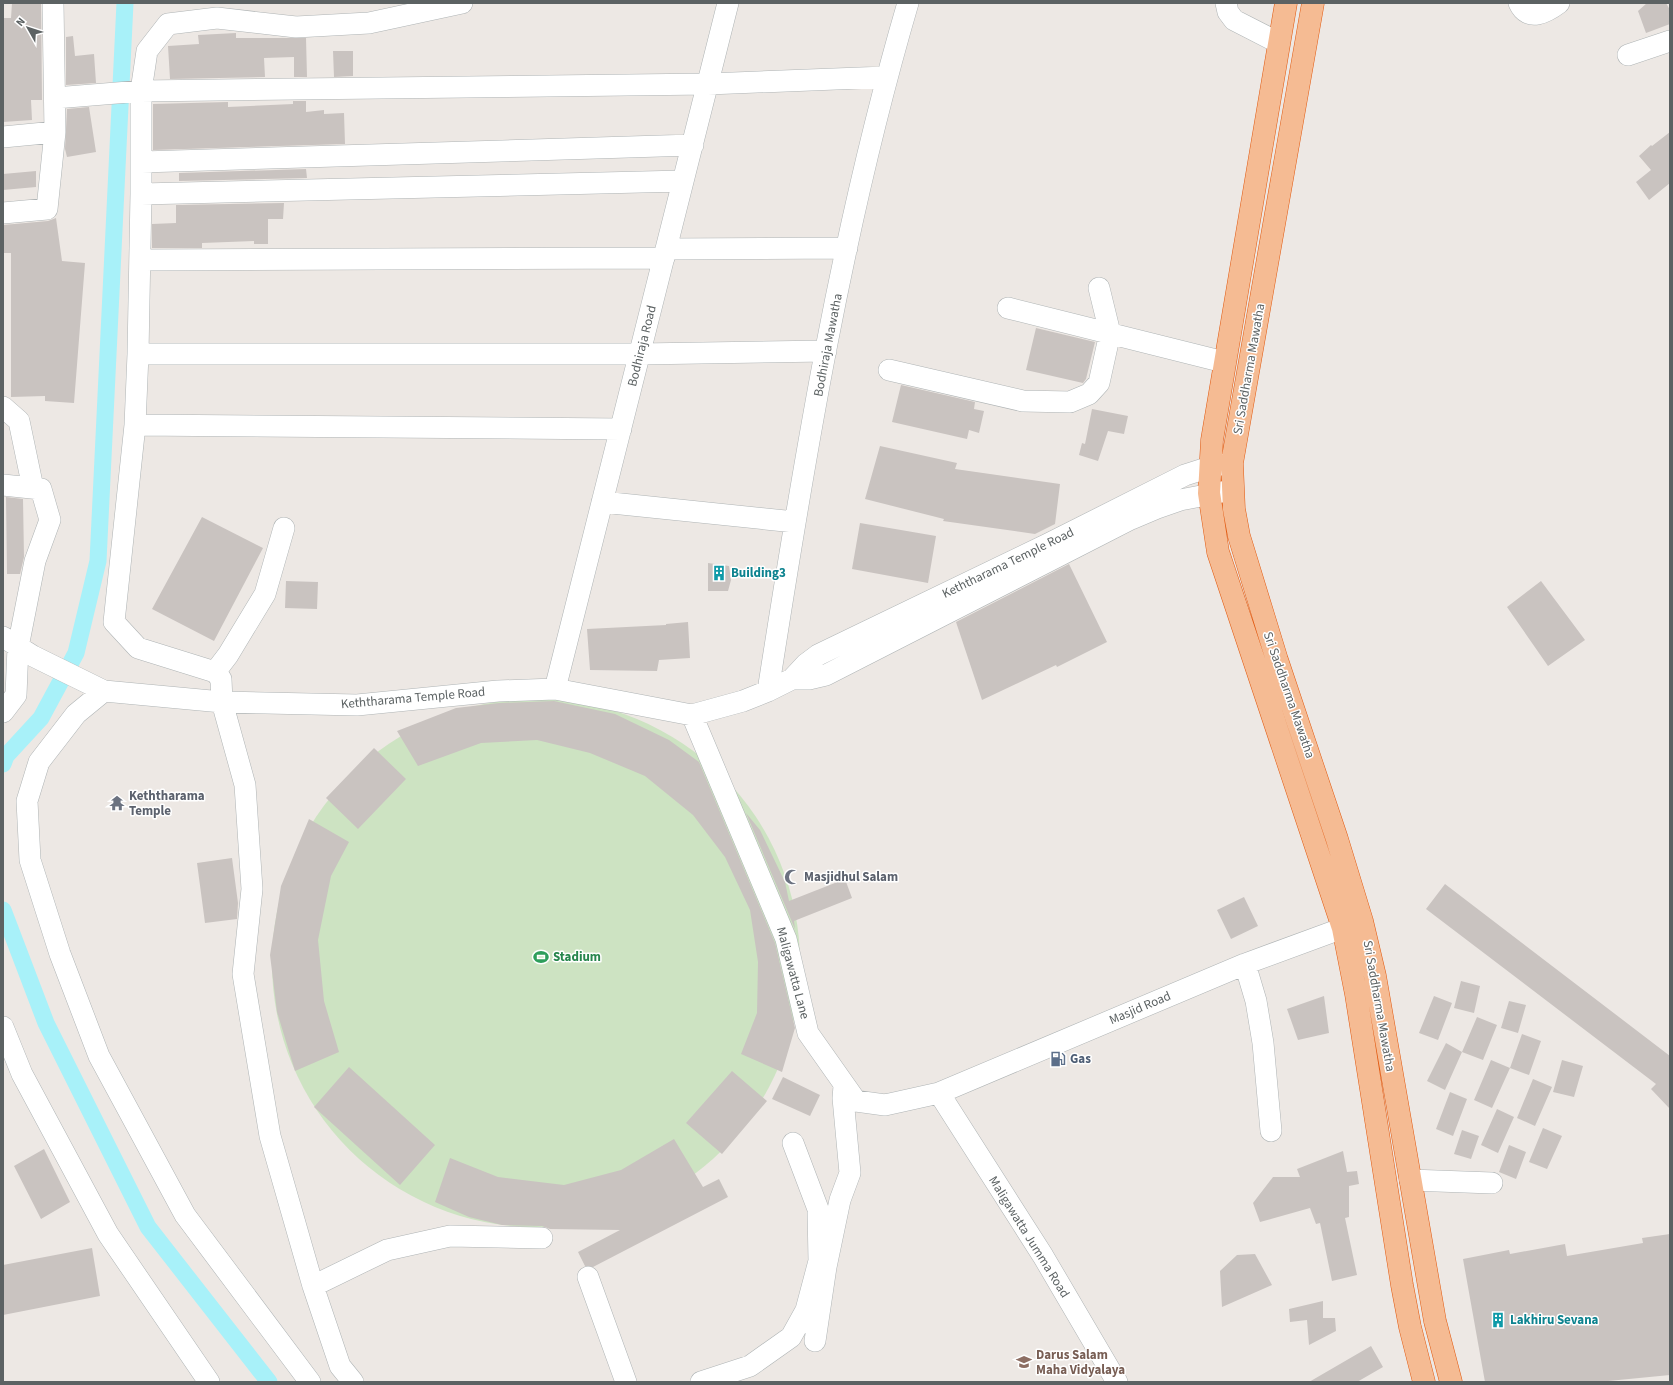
<svg xmlns="http://www.w3.org/2000/svg" width="1673" height="1385" font-family="'Source Sans 3',sans-serif">
<style>
.green{fill:#cde3c2}
.lines{fill:none;stroke-linecap:round;stroke-linejoin:round}
.canal{stroke:#a8f1f9;stroke-width:17}
.building{fill:#c9c3c0}
.minor-casing{stroke:#afb4b5;stroke-width:22}
.highway-casing{stroke:#e15910;stroke-width:23}
.minor{stroke:#fff;stroke-width:21}
.highway{stroke:#f5bb93;stroke-width:22}
.labels{text-anchor:middle;dominant-baseline:central;stroke-width:3;stroke-linejoin:round;paint-order:stroke}
.street-label{font-size:13px;fill:#5c6263;stroke:#fff}
.culture-label{font-size:13px;font-weight:bold;fill:#0d838f;stroke:#fff;text-anchor:start}
.worship-label{font-size:13px;font-weight:bold;fill:#5b616d;stroke:#fff;text-anchor:start}
.leisure-label{font-size:13px;font-weight:bold;fill:#27864d;stroke:#fff;text-anchor:start}
.service-label{font-size:13px;font-weight:bold;fill:#4e5e75;stroke:#fff;text-anchor:start}
.education-label{font-size:13px;font-weight:bold;fill:#785e54;stroke:#fff;text-anchor:start}
</style>
<rect width="100%" height="100%" fill="#ede8e4"/>
<path class="green" d="M272 963a264 264 0 1 1 528 0a264 264 0 1 1-528 0Z"/>
<g class="lines">
<path class="canal" d="M3,764L6,756L41,718L76,653L98,561L125,3
M3,910L46,1023L148,1227L269,1382"/>
</g>
<path class="building" d="M12,3H41L42,100H31L32,120L3,122V18H11Z
M1647,3H1666L1670,10V24L1646,33L1638,11Z
M236,33V38H306L307,77H294V57L264,58L265,77L170,79L168,46L199,44L198,35Z
M73,36L75,56L94,54L96,83L66,85V37Z
M333,51H353V76L334,77Z
M293,101H306V112L324,110V114L344,113L345,144L153,150V104L228,102V107L293,104Z
M89,107L96,152L67,157L65,149L67,109Z
M1670,132V183L1649,200L1636,182L1651,170L1639,156L1651,145L1652,146Z
M306,169L307,178L179,181V173Z
M36,171V187L3,190V174Z
M284,203L283,219H268V244H254V241L202,243V248H152V224L176,223V205Z
M56,218L62,261L85,263L74,403L45,401V396L11,397V253H3V225L48,221Z
M1036,328L1095,342L1086,379L1083,383L1026,370Z
M901,385L975,402L974,409L984,411L979,433L969,430L967,439L892,422Z
M1092,409L1128,416L1124,434L1108,431L1098,461L1079,455L1082,443L1085,444Z
M880,446L957,463L955,469L1060,484L1055,524L1035,534L943,521L944,519L865,499Z
M6,497L23,499L24,557L20,574H7Z
M202,517L263,548L214,641L152,609Z
M860,523L936,536L928,583L852,569Z
M708,563L729,566L731,580L728,591H708Z
M1069,564L1107,642L1057,667L1056,665L982,700L956,622Z
M286,581L318,582L317,609L285,608Z
M1541,581L1585,640L1548,666L1507,607Z
M688,622L690,658L659,660L657,671L590,670L587,629L666,625V624Z
M554,701L615,714L669,740L699,762L775,943L795,1028L782,1072L741,1054L757,1013L758,962L750,910L725,857L693,815L645,776L590,753L537,740L481,743L418,766L397,731L456,708L499,703Z
M374,748L406,779L358,829L326,798Z
M746,813L760,830L785,882L789,901L845,879L852,898L794,921L795,929Z
M309,819L349,842L331,876L318,940L324,1001L339,1052L295,1071L277,1012L270,955L281,886Z
M232,858L238,903L237,919L205,923L197,863Z
M1445,884L1670,1056V1109L1651,1089L1656,1084L1426,909Z
M1244,897L1258,926L1231,939L1217,910Z
M1461,981L1480,986L1474,1013L1454,1008Z
M1324,996L1329,1033L1298,1040L1287,1009Z
M1434,996L1452,1003L1438,1040L1419,1033Z
M1509,1001L1526,1005L1518,1033L1501,1028Z
M1477,1017L1497,1025L1483,1060L1462,1052Z
M1522,1034L1541,1041L1529,1075L1510,1068Z
M1446,1043L1462,1052L1445,1090L1427,1081Z
M1491,1060L1510,1068L1492,1108L1474,1100Z
M1562,1060L1583,1066L1574,1097L1553,1092Z
M349,1067L435,1145L400,1185L314,1107Z
M732,1071L767,1101L722,1154L686,1123Z
M783,1077L820,1095L810,1116L772,1099Z
M1533,1079L1552,1087L1535,1126L1517,1118Z
M1450,1092L1467,1099L1453,1136L1436,1129Z
M1497,1109L1514,1117L1498,1153L1481,1145Z
M1543,1128L1562,1136L1547,1169L1529,1162Z
M1462,1130L1479,1136L1471,1159L1454,1154Z
M674,1139L703,1187L719,1179L728,1197L593,1267L585,1266L578,1252L620,1230L550,1229L542,1226L502,1225L469,1217L435,1202L450,1158L498,1177L564,1185L621,1170Z
M1509,1145L1526,1152L1516,1179L1499,1172Z
M44,1149L70,1202L41,1219L14,1166Z
M1343,1151L1347,1172L1357,1171L1359,1184L1349,1186V1217L1345,1218L1357,1275L1332,1281L1320,1223L1316,1224L1310,1208L1260,1222L1253,1203L1273,1177H1300L1297,1169Z
M1670,1234V1375L1598,1382H1485L1463,1259L1509,1250L1510,1254L1565,1244L1567,1256L1643,1243L1642,1238Z
M92,1248L100,1296L3,1315V1265Z
M1255,1254L1272,1285L1222,1307L1220,1271L1237,1255Z
M1323,1301V1318H1335L1336,1331L1309,1345L1307,1320L1290,1322L1289,1309Z
M1371,1346L1383,1367L1357,1382H1309Z"/>
<g class="lines">
<g class="minor-casing">
<path id="minor" d="M1226,3L1228,12L1234,20L1279,43
M1519,3C1528,23 1547,12 1559,3
M1628,55L1670,41
M55,98L141,91L708,84L886,77
M3,137L55,132
M142,162L693,145
M141,194L683,181
M3,213L47,209L55,132L53,3
M666,249L847,248
M140,260L664,258
M1008,308L1224,362
M138,354H640L826,351
M889,370L1023,401L1070,402L1089,394L1099,383L1110,333L1099,288
M3,407L19,421L33,488
M135,425L621,429
M3,485L41,489L50,520L35,561L18,647L16,695L3,712
M602,502L795,522
M3,637L33,656L104,691L222,702L357,705L498,691L555,689L692,715L743,701L768,691L792,679L806,664L818,655L1048,544L1185,475L1210,467L1226,464
M215,672L228,655L265,594L284,528
M792,679H809L826,675L1131,519L1157,508L1180,500L1232,490
M555,689L728,3
M104,691L76,714L39,762L27,801L30,860L60,954L99,1056L185,1215L310,1382
M768,691C804,460 842,228 908,3
M692,715L786,939L808,1033L856,1101L885,1105L939,1093L1245,964L1343,928
M1245,964L1256,1001L1263,1043L1271,1131
M3,1027L22,1074L108,1234L209,1382
M939,1093L1043,1256L1117,1382
M1410,1180L1492,1183
M588,1277L626,1382
M313,1286L387,1250L450,1236L542,1238
M815,1341L826,1267L840,1200L850,1173L843,1098L844,1086
M353,1382L340,1366L313,1286L270,1136L243,974L252,889L245,785L222,702L221,679L215,672L138,648L114,622L135,425L138,354L141,194V91L147,51L168,24L217,18L296,27L369,23L462,3
M701,1382L750,1366L791,1337L806,1310L819,1261L818,1209L793,1143"/>
</g>
<g class="highway-casing">
<path id="highway" d="M1286,3L1212,440L1209,493L1218,552L1343,928L1356,994L1402,1285L1410,1327L1424,1382
M1313,3L1232,463L1234,509L1239,536L1277,660L1337,839L1362,921L1375,976L1435,1321L1451,1382"/>
</g>
<use href="#minor" class="minor"/>
<use href="#highway" class="highway"/>
</g>
<defs>
<g id="building-bare" transform="scale(1.2)"><path d="M-4-6H4V6H1V3H-1V6H-4ZM-2.5-4.3h1.7v1.8h-1.7ZM.8-4.3h1.7v1.8H.8ZM-2.5-1h1.7V.8h-1.7ZM.8-1h1.7V.8H.8Z" fill="#0f9aa8" stroke="#fff" stroke-width="2.5" paint-order="stroke"/></g>
<g id="temple-bare" transform="scale(1.2)"><path d="M0-6L5-2H3V0L6.5 2.5H4V6H1.5V3h-3V6H-4V2.5H-6.5L-3 0V-2H-5Z" fill="#6b7280" stroke="#fff" stroke-width="2.5" paint-order="stroke"/></g>
<g id="mosque-bare" transform="scale(1.2)"><path d="M3.5-4.9A6 6 0 1 0 3.5 4.9A5 5 0 1 1 3.5-4.9Z" fill="#6b7280" stroke="#fff" stroke-width="2.5" paint-order="stroke"/></g>
<g id="stadium-bare" transform="scale(1.2)"><path d="M0-5a6.5 5 0 1 0 0 10a6.5 5 0 1 0 0-10ZM-3.5-1.8h7v3.6h-7Z" fill="#2e9e5b" stroke="#fff" stroke-width="2.5" paint-order="stroke"/></g>
<g id="fuel-bare" transform="scale(1.2)"><path d="M-5.5-6h7V0h2V4h1.3V-2.5L3-4.5l.8-.8L6-3V5H2.5V1h-1V6h-7ZM-4.2-4.7v3.2H.2V-4.7Z" fill="#5c6f8a" stroke="#fff" stroke-width="2.5" paint-order="stroke"/></g>
<g id="school-bare" transform="scale(1.2)"><path d="M0-5L7-2L0 1L-7-2ZM-4 1L0 2.5L4 1V4Q0 6-4 4Z" fill="#8d6e63" stroke="#fff" stroke-width="2.5" paint-order="stroke"/></g>
</defs>
<g fill-rule="evenodd">
<use href="#building-bare" x="719" y="573"/>
<use href="#temple-bare" x="117" y="803"/>
<use href="#mosque-bare" x="792" y="877"/>
<use href="#stadium-bare" x="541" y="957"/>
<use href="#fuel-bare" x="1058" y="1059"/>
<use href="#building-bare" x="1498" y="1320"/>
<use href="#school-bare" x="1024" y="1362"/>
</g>
<g class="labels">
<g class="street-label">
<text transform="translate(828 345) rotate(-79)">Bodhiraja Mawatha</text>
<text transform="translate(642 346) rotate(-76)">Bodhiraja Road</text>
<text transform="translate(1249 369) rotate(-80)">Sri Saddharma Mawatha</text>
<text transform="translate(1008 563) rotate(-26)">Keththarama Temple Road</text>
<text transform="translate(1289 695) rotate(71)">Sri Saddharma Mawatha</text>
<text transform="translate(413 698) rotate(-5)">Keththarama Temple Road</text>
<text transform="translate(793 973) rotate(75)">Maligawatta Lane</text>
<text transform="translate(1379 1006) rotate(80)">Sri Saddharma Mawatha</text>
<text transform="translate(1140 1008) rotate(-23)">Masjid Road</text>
<text transform="translate(1029 1237) rotate(58)">Maligawatta Jumma Road</text>
</g>
<g class="culture-label">
<text x="731" y="573">Building3</text>
<text x="1510" y="1320">Lakhiru Sevana</text>
</g>
<g class="worship-label">
<text x="129" y="796">Keththarama<tspan x="129" dy="15">Temple</tspan></text>
<text x="804" y="877">Masjidhul Salam</text>
</g>
<g class="leisure-label">
<text x="553" y="957">Stadium</text>
</g>
<g class="service-label">
<text x="1070" y="1059">Gas</text>
</g>
<g class="education-label">
<text x="1036" y="1355">Darus Salam<tspan x="1036" dy="15">Maha Vidyalaya</tspan></text>
</g>
</g>
<rect width="1673" height="1385" fill="none" stroke="#5c6263" stroke-width="8"/>
<g transform="translate(28 28) rotate(309)" stroke="#ffffff" stroke-width="3" paint-order="stroke">
<path d="M0-3L7 15L0 10L-7 15Z" fill="#5c6263"/>
<text y="-6" font-size="11" font-weight="bold" text-anchor="middle" fill="#5c6263">N</text>
</g>
</svg>
